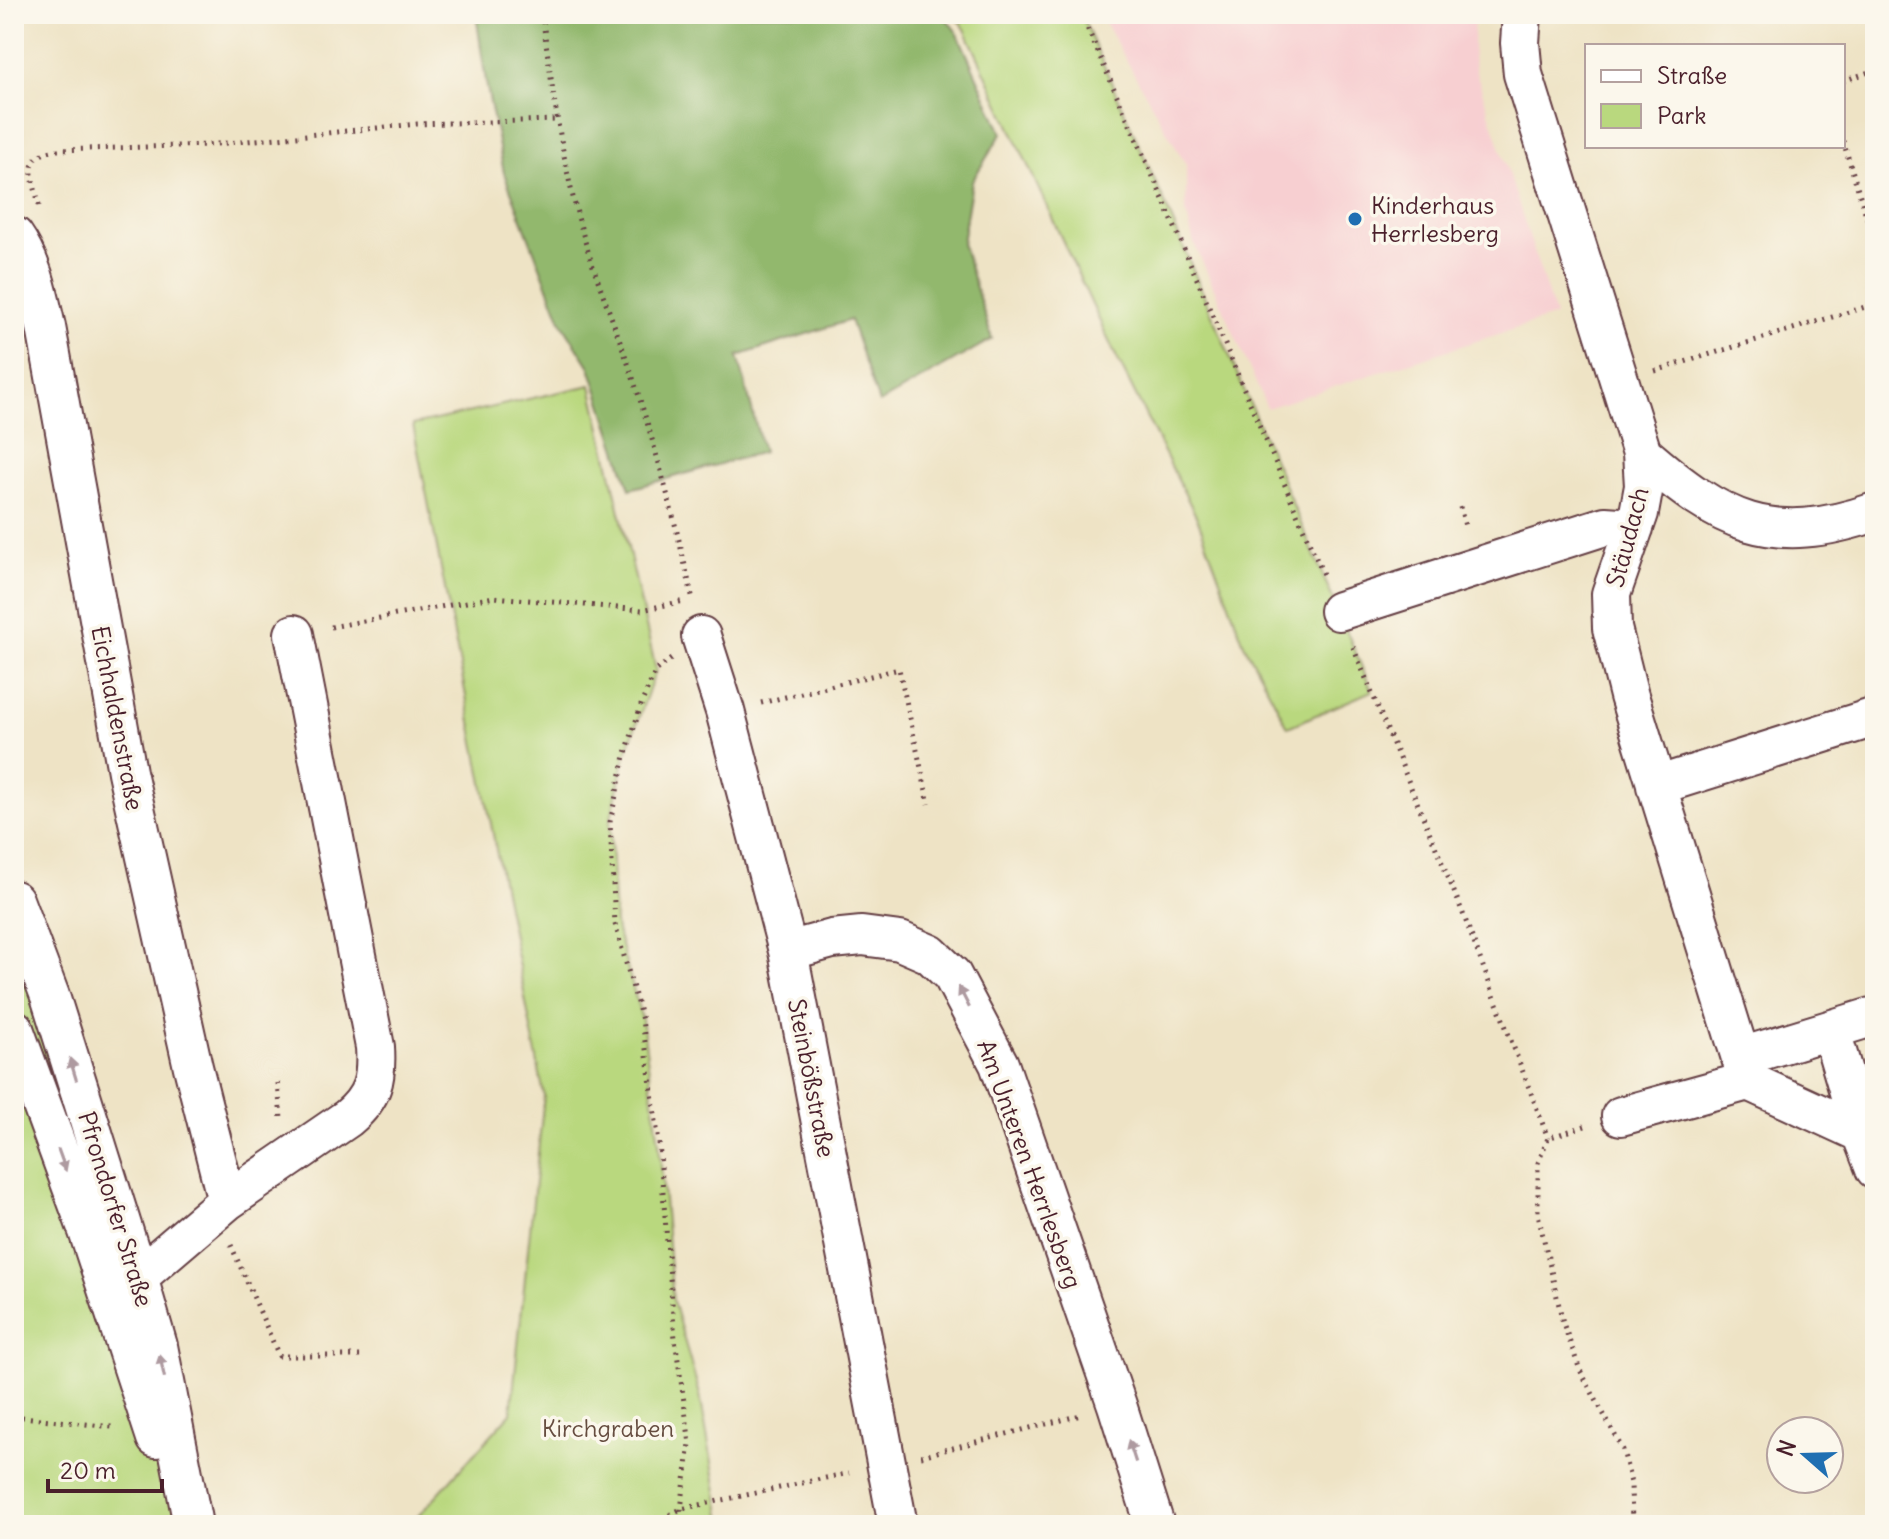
<svg xmlns="http://www.w3.org/2000/svg" width="1889" height="1539" font-family="Delius,sans-serif">
<style>
.built{fill:#f7cfd1}
.green{fill:#b9d87e;stroke:#827c54;stroke-width:2}
.forest{fill:#92b86d;stroke:#6e6c4c;stroke-width:2}
.lines{fill:none;stroke-linecap:round;stroke-linejoin:round}
.minor-casing{stroke:#633c42;stroke-width:42}
.path{stroke:#633c42;stroke-width:5;stroke-dasharray:2 6;stroke-linecap:butt}
.minor{stroke:#fff;stroke-width:38}
.oneway{fill:#ae9aa0}
.poi-dot{fill:#1f6fb2;stroke:#fbf7ec;stroke-width:3}
.labels{text-anchor:middle;dominant-baseline:central;stroke-width:7;stroke-linejoin:round;paint-order:stroke}
.poi-label{font-size:24px;fill:#4a1f2b;stroke:#fbf7ec;text-anchor:start}
.street-label{font-size:24px;fill:#4a1f2b;stroke:#fbf7ec}
.park-label{font-size:24px;fill:#664d40;stroke:#fbf7ec}
</style>
<rect width="100%" height="100%" fill="#fbf7ec"/>
<filter id="ink" filterUnits="userSpaceOnUse"><feTurbulence type="fractalNoise" baseFrequency=".0125" numOctaves="2"/><feDisplacementMap in="SourceGraphic" scale="16" xChannelSelector="R" yChannelSelector="G"/><feConvolveMatrix kernelMatrix="1 2 1 2 8 2 1 2 1" color-interpolation-filters="sRGB"/></filter>
<filter id="wash" filterUnits="userSpaceOnUse"><feTurbulence type="fractalNoise" baseFrequency=".006" numOctaves="4" result="noise"/><feDisplacementMap in="SourceGraphic" scale="32" xChannelSelector="R" yChannelSelector="G"/><feGaussianBlur stdDeviation="1.8" result="paint"/><feColorMatrix in="noise" values="0 0 0 0 0 0 0 0 0 0 0 0 0 0 0 0 0 1.4 0 .05"/><feComposite in="paint" operator="in"/></filter>
<g filter="url(#wash)">
<rect width="100%" height="100%" fill="#eee3c5"/>
<path class="built" d="M1100,14H1474L1473,57L1476,72L1555,316L1267,408L1193,241L1186,211V165Z"/>
<path class="green" d="M954,14H1081L1162,197L1372,691L1288,727L1244,644L1198,520L1113,350L965,29Z
M591,385L656,670L625,756L610,822L615,924L642,1020L659,1143L673,1301L700,1395L723,1525H410L511,1413L544,1095L413,425Z
M14,919L193,1525H14Z"/>
<path class="forest" d="M476,14H943L958,34L1002,133L972,181L962,243L992,339L879,403L850,320L738,356L763,452L630,489L590,367L562,323L504,173L486,82Z"/>
</g>
<g filter="url(#ink)">
<g class="lines">
<g class="minor-casing">
<path id="minor" d="M1522,14L1520,43L1523,74L1642,453L1644,486L1639,513L1611,594L1612,628L1629,696L1748,1081L1861,1133
M14,236C33,263 39,296 46,327L127,772L193,1067L227,1201
M1642,453C1721,522 1770,548 1875,512
M1339,611L1605,526L1634,528
M701,636L725,711L788,951L898,1525
M1656,786L1875,717
M14,900L50,996L138,1277L158,1346L193,1525
M788,951L832,939L862,936L900,941L930,954L952,975L999,1064L1117,1405L1155,1525
M14,1029L88,1231L156,1438
M1831,1031L1861,1133L1875,1169
M1741,1057L1875,1016
M1621,1116L1748,1081
M107,1288L138,1277L227,1201L348,1118C373,1097 377,1079 375,1047L294,634"/>
</g>
<path class="path" d="M542,14C551,78 559,142 575,205C589,263 612,316 631,372C656,447 676,524 693,600
M1081,14L1162,197L1325,579
M1843,81L1875,70
M1843,141L1875,244
M39,206C34,178 19,156 57,150L207,145L417,124L557,120
M1655,371L1875,304
M1460,507L1466,530
M331,627L494,597L642,610L684,601
M1353,647L1462,911L1548,1138
M671,659L656,670L642,702L625,756L610,822L615,924L642,1020L659,1143L675,1339L690,1444L681,1509L683,1525
M761,703L899,669L929,804
M278,1083L281,1119
M1585,1126L1548,1138L1538,1163V1214L1563,1323L1580,1370L1623,1450L1631,1483L1632,1525
M231,1245L279,1356H362
M14,1416L112,1427
M921,1456L1081,1415
M648,1525L681,1509L849,1473"/>
<use href="#minor" class="minor"/>
</g>
<defs><path id="oneway-solid" d="M-6-.8H1V-3.2L6.5 0L1 3.2V.8H-6Z" transform="scale(2)"/></defs>
<g class="oneway">
<use href="#oneway-solid" transform="translate(964 997) rotate(-117)"/>
<use href="#oneway-solid" transform="translate(73 1069) rotate(-107)"/>
<use href="#oneway-solid" transform="translate(62 1160) rotate(70)"/>
<use href="#oneway-solid" transform="translate(162 1366) rotate(-102)"/>
<use href="#oneway-solid" transform="translate(1132 1451) rotate(-108)"/>
</g>
</g>
<circle class="poi-dot" cx="1355" cy="219" r="8"/>
<g class="labels">
<g class="poi-label">
<text x="1371" y="205">Kinderhaus<tspan x="1371" dy="28">Herrlesberg</tspan></text>
</g>
<g class="street-label">
<text transform="translate(1627 537) rotate(-75)">Stäudach</text>
<text transform="translate(118 718) rotate(79)">Eichhaldenstraße</text>
<text transform="translate(812 1078) rotate(79)">Steinbößstraße</text>
<text transform="translate(1030 1164) rotate(70)">Am Unteren Herrlesberg</text>
<text transform="translate(116 1209) rotate(73)">Pfrondorfer Straße</text>
</g>
<g class="park-label">
<text x="608" y="1428">Kirchgraben</text>
</g>
</g>
<rect width="1889" height="1539" fill="none" stroke="#fbf7ec" stroke-width="48"/>
<rect x="1585" y="44" width="260" height="104" fill="#fbf7ec" stroke="#b4a19f" stroke-width="2"/>
<rect x="1601" y="70" width="40" height="12" fill="#ffffff" stroke="#b4a19f" stroke-width="2"/>
<text x="1657" y="84" font-size="24" fill="#4a1f2b">Straße</text>
<rect x="1601" y="104" width="40" height="24" fill="#b9d87e" stroke="#b4a19f" stroke-width="2"/>
<text x="1657" y="124" font-size="24" fill="#4a1f2b">Park</text>
<g transform="translate(1805 1455) rotate(290)"><circle r="38" fill="#fbf7ec" stroke="#b4a19f" stroke-width="2"/>
<path d="M0-6L14 30L0 20L-14 30Z" fill="#1f6fb2"/>
<text y="-12" font-size="22" font-weight="bold" text-anchor="middle" fill="#4a1f2b">N</text>
</g>
<path d="M48 1479v12h114v-12" fill="none" stroke="#4a1f2b" stroke-width="4"/>
<text x="60" y="1479" font-size="24" fill="#4a1f2b" stroke="#fbf7ec" stroke-width="6" paint-order="stroke">20 m</text>
</svg>
